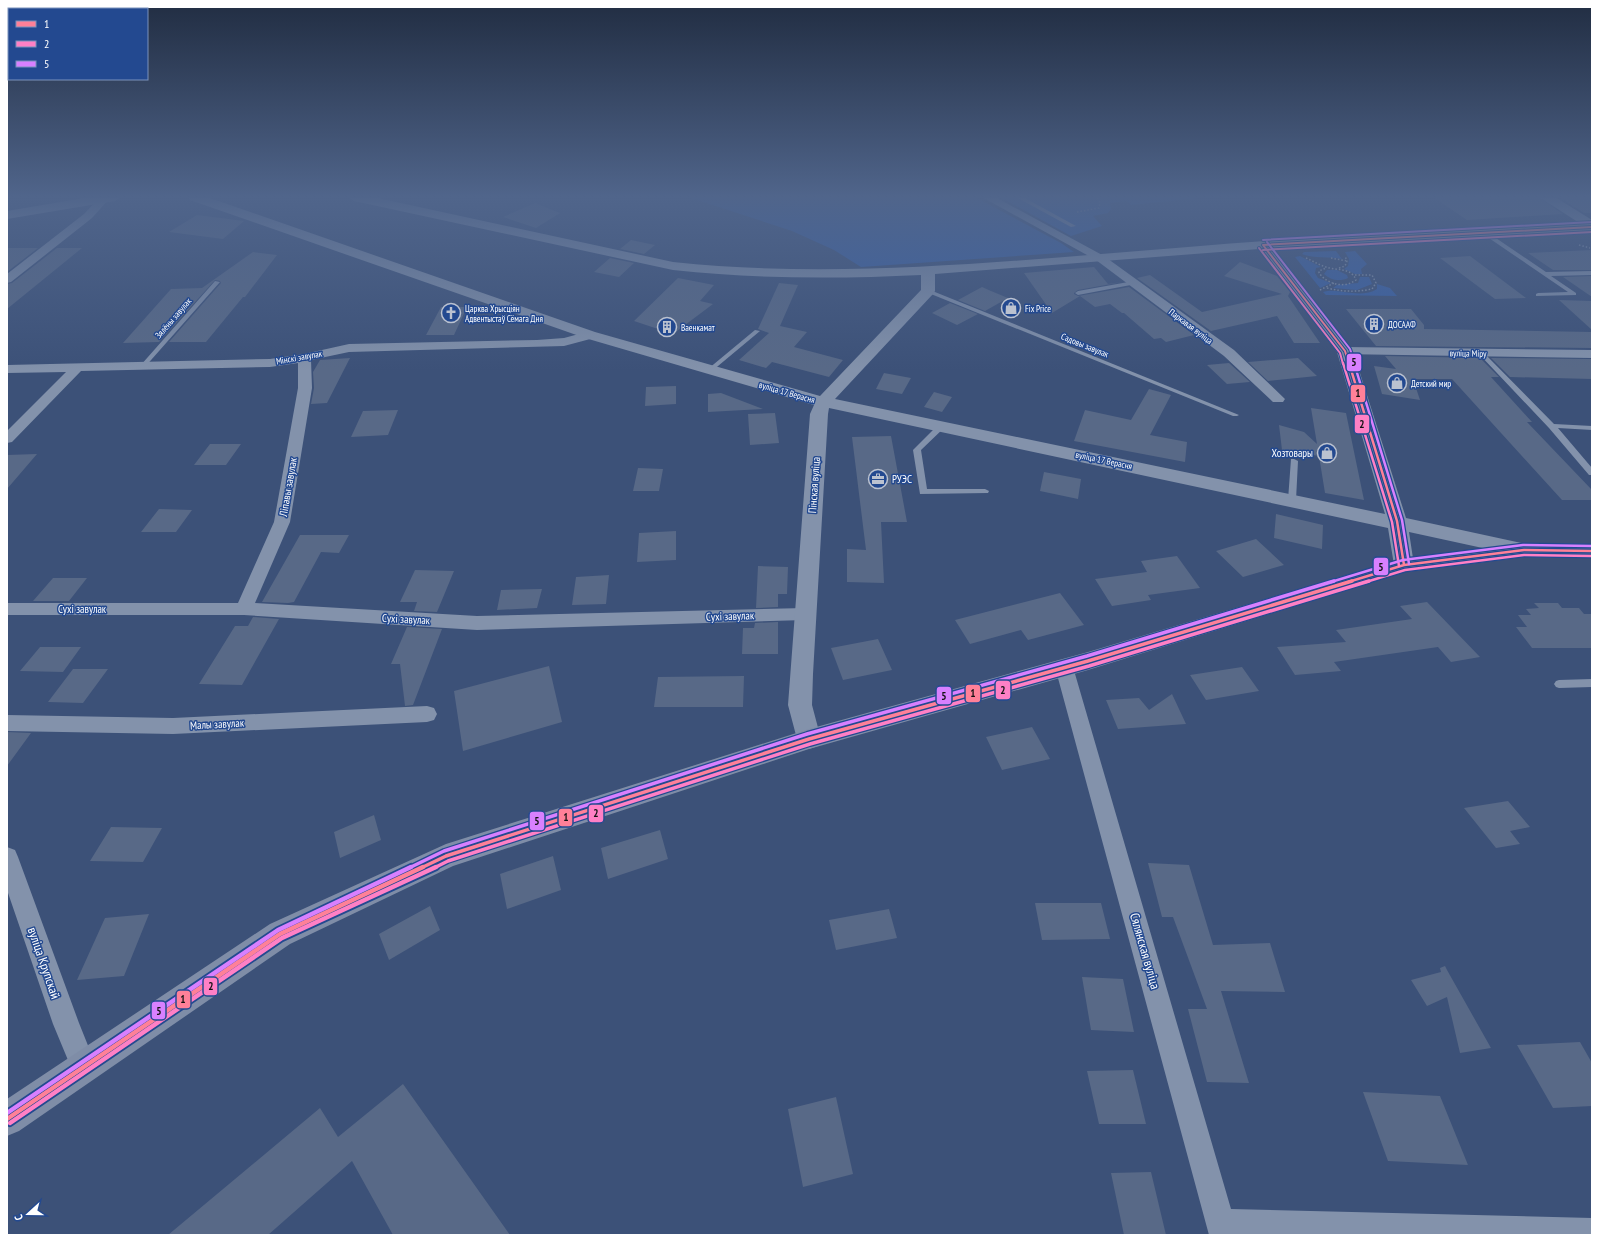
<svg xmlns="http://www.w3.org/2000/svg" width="1599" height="1242" font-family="'PT Sans Narrow',sans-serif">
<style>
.green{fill:#3860a6}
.building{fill:#586987}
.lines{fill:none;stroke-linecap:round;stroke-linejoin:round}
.path{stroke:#8392ab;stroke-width:1.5;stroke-dasharray:1.5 2;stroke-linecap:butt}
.service{fill:#8392ab;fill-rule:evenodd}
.minor{fill:#8392ab;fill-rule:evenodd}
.tertiary{fill:#8392ab;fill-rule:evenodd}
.secondary{fill:#7f8da7;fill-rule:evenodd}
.bus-1-far3-casing{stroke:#234990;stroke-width:4}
.bus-1-far2-casing{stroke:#234990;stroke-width:5}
.bus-1-far1-casing{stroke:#234990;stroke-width:6}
.bus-1-casing{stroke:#234990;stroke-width:8}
.bus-2-far3-casing{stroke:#234990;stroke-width:4}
.bus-2-far2-casing{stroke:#234990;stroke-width:5}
.bus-2-far1-casing{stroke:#234990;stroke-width:6}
.bus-2-casing{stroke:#234990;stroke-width:8}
.bus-3-far3-casing{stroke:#234990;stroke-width:4}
.bus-3-far2-casing{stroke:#234990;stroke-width:5}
.bus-3-far1-casing{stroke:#234990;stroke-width:6}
.bus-3-casing{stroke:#234990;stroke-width:8}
.bus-1-far3{stroke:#ff8098;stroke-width:2}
.bus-1-far2{stroke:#ff8098;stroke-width:2.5}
.bus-1-far1{stroke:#ff8098;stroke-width:3.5}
.bus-1{stroke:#ff8098;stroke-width:4.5}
.bus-2-far3{stroke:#ff80c5;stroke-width:2}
.bus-2-far2{stroke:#ff80c5;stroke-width:2.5}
.bus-2-far1{stroke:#ff80c5;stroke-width:3.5}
.bus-2{stroke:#ff80c5;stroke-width:4.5}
.bus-3-far3{stroke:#d880ff;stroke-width:2}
.bus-3-far2{stroke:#d880ff;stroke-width:2.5}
.bus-3-far1{stroke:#d880ff;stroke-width:3.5}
.bus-3{stroke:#d880ff;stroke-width:4.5}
.labels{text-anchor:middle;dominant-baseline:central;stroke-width:3;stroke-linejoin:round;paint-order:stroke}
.far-poi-label{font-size:9px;fill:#fff;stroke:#234990;text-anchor:start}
.far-street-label{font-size:9px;fill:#fff;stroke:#234990}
.poi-label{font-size:11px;fill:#fff;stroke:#234990;text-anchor:end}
.street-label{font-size:11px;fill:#fff;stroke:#234990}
.near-street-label{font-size:13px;fill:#fff;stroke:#234990}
.line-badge{stroke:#234990;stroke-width:1.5}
.pale-badge-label{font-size:11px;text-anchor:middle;font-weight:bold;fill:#111}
</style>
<rect width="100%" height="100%" fill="#3c5178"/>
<path class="green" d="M688,197H975L1061,243L1074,252L861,267L834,250L792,231Z
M1000,197H1209L1131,205L1127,201L1110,203L1111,209L1108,213L1093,216L1102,226L1071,236Z
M1336,251L1342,259C1329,256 1314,259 1302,254L1304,252Z
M1355,251L1367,264L1361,269L1362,274H1355L1344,269L1348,266L1349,259L1345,252Z
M1300,256L1321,267L1316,268L1315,273L1318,278L1331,283L1320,288L1295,257Z
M1327,270H1337L1347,275L1348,278C1340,282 1330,280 1324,274Z
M1360,277H1369L1372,284L1357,290L1333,288L1337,285L1358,283Z
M1377,284L1390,288L1397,296L1326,295L1323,292C1338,287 1360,300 1377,289Z"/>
<path class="building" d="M1433,197H1538L1563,214L1467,220Z
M1559,197H1592V213H1584Z
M535,203L560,213L536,228L503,217Z
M197,215L244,221L223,239L169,232Z
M631,240L655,245L644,254L620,249Z
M7,248H38L7,272Z
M57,248H82L7,309V284L12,283Z
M1592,250V270H1553L1528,253Z
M253,252L277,255L245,297H243L206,342H169L221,283L220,281L215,280L159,342L123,343L171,289L202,288Z
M1470,256L1526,298L1495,299L1440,258Z
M610,258L634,263L619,277L594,272Z
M1240,262L1277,276L1290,292L1288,296L1320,343H1294L1277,316L1211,331L1137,278L1150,275L1202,312L1282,294L1224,276Z
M1094,267L1108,284L1122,282L1078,290L1074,293V294L1078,296L1129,287L1194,335L1166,342L1161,338L1154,339L1124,313H1122L1110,304L1095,307L1080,296L1052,313L1024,273Z
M1592,276V297L1563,277Z
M678,278L714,285L700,301L713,304L673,334L634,321Z
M779,283L798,285L780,326L807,332L794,347L843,360L829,377L772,362L766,368L739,360L769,333L758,329Z
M982,287L991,291L1008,298L985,311L958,300Z
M1559,300L1592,301V330Z
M950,303L978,314L957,325L932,313Z
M441,307H467L454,335H426Z
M1346,309H1411L1424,325V329L1592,332V348L1376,346Z
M1385,356L1480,358L1499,377H1491L1532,422H1527L1592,490V500H1562L1452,379H1413L1420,400L1382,394L1374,366L1396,369Z
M350,358L327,403L311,404L314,388L313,372L320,360Z
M1298,358L1317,376L1268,381L1248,362Z
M1491,358L1592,359V379L1510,377Z
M1229,363L1250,382L1227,384L1207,365Z
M884,373L911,378L902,394L876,389Z
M676,386V404L645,406L646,387Z
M1149,389L1171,395L1150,435L1187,442L1185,462L1074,441L1085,410L1131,420Z
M934,392L952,397L942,412L924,407Z
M721,393L763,409L708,412V394Z
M1311,408L1346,413L1364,500L1325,493L1319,456L1282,450L1279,425L1304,432L1317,444Z
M398,410L388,435L351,437L363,411Z
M775,413L779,443L750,445L748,414Z
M891,436L907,522H881L884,583L847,582V549L866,550L852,437Z
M210,444H241L226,465H194Z
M37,454L7,489V455Z
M638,468L663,469L659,491H633Z
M1044,472L1081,479L1078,499L1040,491Z
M159,509L192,510L176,532H141Z
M1276,514L1323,525L1322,549L1274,538Z
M676,531V560L637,562L639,533Z
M300,535H349L339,553L321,552L294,602L288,603L262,602Z
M1256,539L1284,565L1243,577L1216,551Z
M1177,556L1200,588L1148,595L1151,600L1112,606L1095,579L1147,572L1141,561Z
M758,566L788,567L787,594H778V607L756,608Z
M415,570L454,571L437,612L414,611L417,602H400Z
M609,575L606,604L572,605L576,577Z
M53,578H87L69,601H33Z
M542,589L537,608L497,610L501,590Z
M1060,593L1084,625L1028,640L1021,630L970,644L955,620Z
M1427,602L1480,657L1451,662L1438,647L1334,662L1341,671L1295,675L1277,647L1346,642L1336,630L1412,619L1400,606Z
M1534,603H1558L1562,608H1579L1584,614H1592V648H1532L1516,627H1527L1518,615H1531L1526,609L1539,608Z
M253,617L279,619L242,685L199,684L235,626H248Z
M778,622V654H742L743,628H754L755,623Z
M407,627L442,629L413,705L405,706L400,664H391Z
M878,639L892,670L843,680L831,648Z
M40,647H81L63,672L20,671Z
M549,666L562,722L463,751L454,691Z
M1242,667L1259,691L1206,700L1190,675Z
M73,669H108L83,703L48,702Z
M744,676L743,707H654L658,677Z
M1172,694L1186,724L1118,729L1106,700L1139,698L1149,710Z
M1032,727L1050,759L1002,770L986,737Z
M7,732L31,733L7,766Z
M1508,801L1530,827L1510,831L1520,844L1496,848L1464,808Z
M374,815L381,840L340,858L334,832Z
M111,827L162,828L143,862L90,861Z
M660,830L668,859L608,879L601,848Z
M553,856L561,890L507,909L500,874Z
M1148,863L1189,865L1213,945L1270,943L1285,992L1221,991L1249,1083L1207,1082L1188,1009H1207L1173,917H1162Z
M1035,903H1101L1110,939L1042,940Z
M430,906L440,930L389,960L379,934Z
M889,909L897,938L836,950L829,920Z
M149,914L124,976L77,980L105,918Z
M1445,966L1447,970L1491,1048L1460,1053L1447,997L1427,1006L1411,980L1441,972L1440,968Z
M1082,977L1123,979L1134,1032L1091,1030Z
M1580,1042L1592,1063V1106L1553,1108L1517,1045Z
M1133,1070L1146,1124H1099L1087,1071Z
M403,1084L510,1235H393L352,1161L268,1235H168L320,1108L338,1137Z
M1363,1092L1440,1096L1468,1165L1388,1161Z
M836,1097L853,1174L803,1187L788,1109Z
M1151,1172L1166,1235H1124L1111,1173Z"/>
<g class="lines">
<path class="path" d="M1077,212L1099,208L1100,203L1097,197
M1579,245L1590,248
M1306,258C1313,261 1319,265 1326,267C1337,271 1351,267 1356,280C1344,289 1327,284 1319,273V271L1326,268
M1331,258L1347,261
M1339,268L1345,266L1347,261L1345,256
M1327,288C1342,292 1357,292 1372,289L1376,283L1372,275H1354
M1320,290L1334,283"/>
<path class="service" d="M1016,197H1023L1076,226L1071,227Z
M1483,232H1487L1546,272L1592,271V275L1551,276L1576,293V295L1536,296V294L1538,293L1568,292L1483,234Z
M215,281L220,282L144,368H140V366Z
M1134,281L1136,282V284L1078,295L1075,293L1078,291Z
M926,290H930L1239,415L1237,416H1233L926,292Z
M755,330L760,331L712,371H708V369Z
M1481,351L1483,352L1554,424L1592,426V430L1558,428L1592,468V475H1589L1549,428L1479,354V352Z
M939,424H942L946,426L921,450L927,489H985L989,491L988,493L920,494L913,450Z
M1291,459H1294L1298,461L1296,500L1292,503L1288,500Z
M1592,679V687L1559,688L1556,687L1554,684L1556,681L1559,680Z"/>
<path class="minor" d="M100,197L109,199L92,218L11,282L7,283V274L84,214Z
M982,197H995L1104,256L1234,350L1285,399L1283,402H1273L1224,356L1096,260Z
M590,331L596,335L594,338L564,346L349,352L311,360L312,388L290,522L255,603L477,616L805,608L811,609L814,614L811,619L805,620L477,630L244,615H7V603H238L274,522L298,388V363L270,367L81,371L12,442L7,443V431L66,372L7,373V365L270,359L304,354L349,344L537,340L564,338Z
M1345,347L1592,350V358L1340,354L1339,351L1340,348Z
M1064,660L1071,662L1073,667L1231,1209L1592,1218V1235H1209L1055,667L1057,662Z
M427,706L434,708L437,714L434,720L427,722L173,734L7,731V715L173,718Z
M7,847L15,850L18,857L79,1023L97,1068L93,1077L84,1081L75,1077L53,1024L7,890Z"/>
<path class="tertiary" d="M90,197H121L115,201L7,219V211Z
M188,197H207L595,332L820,396L921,290V275C838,279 756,279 673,270L354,201L348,197H373L673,262C845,280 1017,260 1188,247C1319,236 1450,230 1581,224L1539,197H1555L1592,220V231L1272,248L1353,351L1406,518L1531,545L1534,550L1531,555L1524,557L1409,532L1414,565L1411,570L1404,572L1397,570L1394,565L1388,528L829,408L828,414L813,674L812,705L821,739L818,746L809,749L800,746L797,739L788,705L810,414L814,405L585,338L190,200ZM1259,249L1337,352L1385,514L835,399L933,294L935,291V274Z"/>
<path class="secondary" d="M1524,543L1592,544V558L1524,557L1405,572L1088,670L809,749L453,866L290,944L19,1131L7,1136V1099L270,924L446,844L809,729L1088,652L1404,558Z"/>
<g class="bus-1-far3-casing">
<path id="bus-1-far3" d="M1263,245L1345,351L1349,364
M1263,245L1592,227"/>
</g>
<g class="bus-1-far2-casing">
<path id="bus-1-far2" d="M1349,363L1397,521L1404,565
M1348,582L1404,565L1524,550L1592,551"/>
</g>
<g class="bus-1-far1-casing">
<path id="bus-1-far1" d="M421,868L446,856L809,739L1088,661L1352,581"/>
</g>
<g class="bus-1-casing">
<path id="bus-1" d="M7,1119L280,934L423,867"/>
</g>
<g class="bus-2-far3-casing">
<path id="bus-2-far3" d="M1259,248L1340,353L1343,364
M1263,250L1592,232"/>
</g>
<g class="bus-2-far2-casing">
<path id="bus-2-far2" d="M1343,363L1392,522L1399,566
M1366,582L1405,570L1524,555L1592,556"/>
</g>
<g class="bus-2-far1-casing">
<path id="bus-2-far1" d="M434,868L448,861L810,744L1089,666L1369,581"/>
</g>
<g class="bus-2-casing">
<path id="bus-2" d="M10,1123L282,938L436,867"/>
</g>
<g class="bus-3-far3-casing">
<path id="bus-3-far3" d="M1263,240L1592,222
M1267,242L1350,349L1355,364"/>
</g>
<g class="bus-3-far2-casing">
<path id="bus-3-far2" d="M1354,363L1402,520L1409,564
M1331,582L1403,560L1523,545L1592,546"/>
</g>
<g class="bus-3-far1-casing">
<path id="bus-3-far1" d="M409,868L444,851L807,734L1087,656L1334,581"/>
</g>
<g class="bus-3-casing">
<path id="bus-3" d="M7,1113L278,930L411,867"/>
</g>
<use href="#bus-1-far3" class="bus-1-far3"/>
<use href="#bus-1-far2" class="bus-1-far2"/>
<use href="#bus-1-far1" class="bus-1-far1"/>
<use href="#bus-1" class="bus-1"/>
<use href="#bus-2-far3" class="bus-2-far3"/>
<use href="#bus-2-far2" class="bus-2-far2"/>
<use href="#bus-2-far1" class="bus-2-far1"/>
<use href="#bus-2" class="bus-2"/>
<use href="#bus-3-far3" class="bus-3-far3"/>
<use href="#bus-3-far2" class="bus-3-far2"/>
<use href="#bus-3-far1" class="bus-3-far1"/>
<use href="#bus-3" class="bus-3"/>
</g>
<linearGradient id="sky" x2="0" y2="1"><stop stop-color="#212d42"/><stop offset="0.53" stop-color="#50658b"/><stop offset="1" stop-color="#50658b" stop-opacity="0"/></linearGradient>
<rect width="1599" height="371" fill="url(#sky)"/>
<defs>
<g id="shop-ring" transform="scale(1)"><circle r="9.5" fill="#234990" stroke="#bbc2d0" stroke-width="1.5"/><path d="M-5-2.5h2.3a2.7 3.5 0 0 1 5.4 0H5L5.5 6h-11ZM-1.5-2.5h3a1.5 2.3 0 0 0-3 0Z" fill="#bbc2d0"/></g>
<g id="church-ring" transform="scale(1)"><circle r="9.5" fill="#234990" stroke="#bbc2d0" stroke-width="1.5"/><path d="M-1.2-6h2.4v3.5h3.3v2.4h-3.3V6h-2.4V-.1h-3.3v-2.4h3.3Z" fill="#bbc2d0"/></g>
<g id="building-ring" transform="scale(1)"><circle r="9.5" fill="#234990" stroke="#bbc2d0" stroke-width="1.5"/><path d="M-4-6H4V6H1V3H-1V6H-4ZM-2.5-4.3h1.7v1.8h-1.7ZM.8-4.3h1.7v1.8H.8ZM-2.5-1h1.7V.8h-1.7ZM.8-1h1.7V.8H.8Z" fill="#bbc2d0"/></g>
<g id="office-ring" transform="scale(1)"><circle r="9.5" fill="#234990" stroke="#bbc2d0" stroke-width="1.5"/><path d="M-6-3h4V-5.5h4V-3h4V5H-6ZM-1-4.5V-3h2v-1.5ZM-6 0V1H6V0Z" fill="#bbc2d0"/></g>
</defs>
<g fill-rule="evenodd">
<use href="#shop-ring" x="1011" y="308"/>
<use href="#church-ring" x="451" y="313"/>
<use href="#building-ring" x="1374" y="324"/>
<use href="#building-ring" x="667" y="327"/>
<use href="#shop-ring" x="1397" y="383"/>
<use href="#shop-ring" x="1327" y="453"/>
<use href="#office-ring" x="878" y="479"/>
</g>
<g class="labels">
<g class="far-poi-label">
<text x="465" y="308">Царква Хрысціян<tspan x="465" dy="10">Адвентыстаў Сёмага Дня</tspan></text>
<text x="1025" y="308">Fix Price</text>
<text x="1388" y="324">ДОСААФ</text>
<text x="681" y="327">Ваенкамат</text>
<text x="1411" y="383">Детский мир</text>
</g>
<g class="far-street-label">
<text transform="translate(173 318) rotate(-49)">Зялёны завулак</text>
<text transform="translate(1191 326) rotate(37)">Паркавая вуліца</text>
<text transform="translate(1085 345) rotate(22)">Садовы завулак</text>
<text transform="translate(1468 353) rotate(1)">вуліца Міру</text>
<text transform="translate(299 357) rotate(-10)">Мінскі завулак</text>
<text transform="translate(787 392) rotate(16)">вуліца 17 Верасня</text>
<text transform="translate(1104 460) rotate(12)">вуліца 17 Верасня</text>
</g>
<g class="poi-label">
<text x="1313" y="453">Хозтовары</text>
<text x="892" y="479" text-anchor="start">РУЭС</text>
</g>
<g class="street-label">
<text transform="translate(814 485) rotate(-86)">Пінская вуліца</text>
<text transform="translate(288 487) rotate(-80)">Ліпавы завулак</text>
<text x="82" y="609">Сухі завулак</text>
<text transform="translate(730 616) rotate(-2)">Сухі завулак</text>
<text transform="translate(406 619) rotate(3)">Сухі завулак</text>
<text transform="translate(217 724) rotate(-3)">Малы завулак</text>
</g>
<g class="near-street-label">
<text transform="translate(1145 951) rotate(74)">Сялянская вуліца</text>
<text transform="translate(44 963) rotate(71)">вуліца Крупскай</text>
</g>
</g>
<g class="line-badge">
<rect x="1346" y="353" width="16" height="19" rx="4" fill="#d880ff"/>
<rect x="1350" y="384" width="16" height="19" rx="4" fill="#ff8098"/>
<rect x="1354" y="414" width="16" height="20" rx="4" fill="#ff80c5"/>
<rect x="1373" y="557" width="16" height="19" rx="4" fill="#d880ff"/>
<rect x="995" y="680" width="16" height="20" rx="4" fill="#ff80c5"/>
<rect x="965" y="684" width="16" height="19" rx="4" fill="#ff8098"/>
<rect x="936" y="686" width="16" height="19" rx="4" fill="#d880ff"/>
<rect x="588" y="804" width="16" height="19" rx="4" fill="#ff80c5"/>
<rect x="558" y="808" width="15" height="19" rx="4" fill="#ff8098"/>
<rect x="529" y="811" width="16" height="20" rx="4" fill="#d880ff"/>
<rect x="203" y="977" width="15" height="19" rx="4" fill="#ff80c5"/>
<rect x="176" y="990" width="15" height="19" rx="4" fill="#ff8098"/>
<rect x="151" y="1001" width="15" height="19" rx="4" fill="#d880ff"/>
</g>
<g class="pale-badge-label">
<text x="1354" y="366">5</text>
<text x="1358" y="397">1</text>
<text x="1362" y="428">2</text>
<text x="1381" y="571">5</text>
<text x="1003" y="694">2</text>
<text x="973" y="697">1</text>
<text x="944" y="700">5</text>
<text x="596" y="817">2</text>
<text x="566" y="821">1</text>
<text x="537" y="825">5</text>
<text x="211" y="990">2</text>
<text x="183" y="1003">1</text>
<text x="159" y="1015">5</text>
</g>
<rect width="1599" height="1242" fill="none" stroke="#ffffff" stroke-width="16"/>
<rect x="8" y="8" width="140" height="72" fill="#234990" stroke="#7b92bc"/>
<rect x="16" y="21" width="20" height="6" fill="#ff8098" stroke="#7b92bc"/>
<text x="44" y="28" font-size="12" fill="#ffffff">1</text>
<rect x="16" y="41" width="20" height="6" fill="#ff80c5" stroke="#7b92bc"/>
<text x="44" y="48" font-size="12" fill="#ffffff">2</text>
<rect x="16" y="61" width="20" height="6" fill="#d880ff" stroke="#7b92bc"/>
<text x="44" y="68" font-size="12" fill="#ffffff">5</text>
<g transform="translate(28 1214) rotate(249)" stroke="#234990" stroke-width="3" paint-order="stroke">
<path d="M0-3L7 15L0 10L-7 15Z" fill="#ffffff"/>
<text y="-6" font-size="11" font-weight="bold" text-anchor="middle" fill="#ffffff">С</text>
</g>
</svg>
